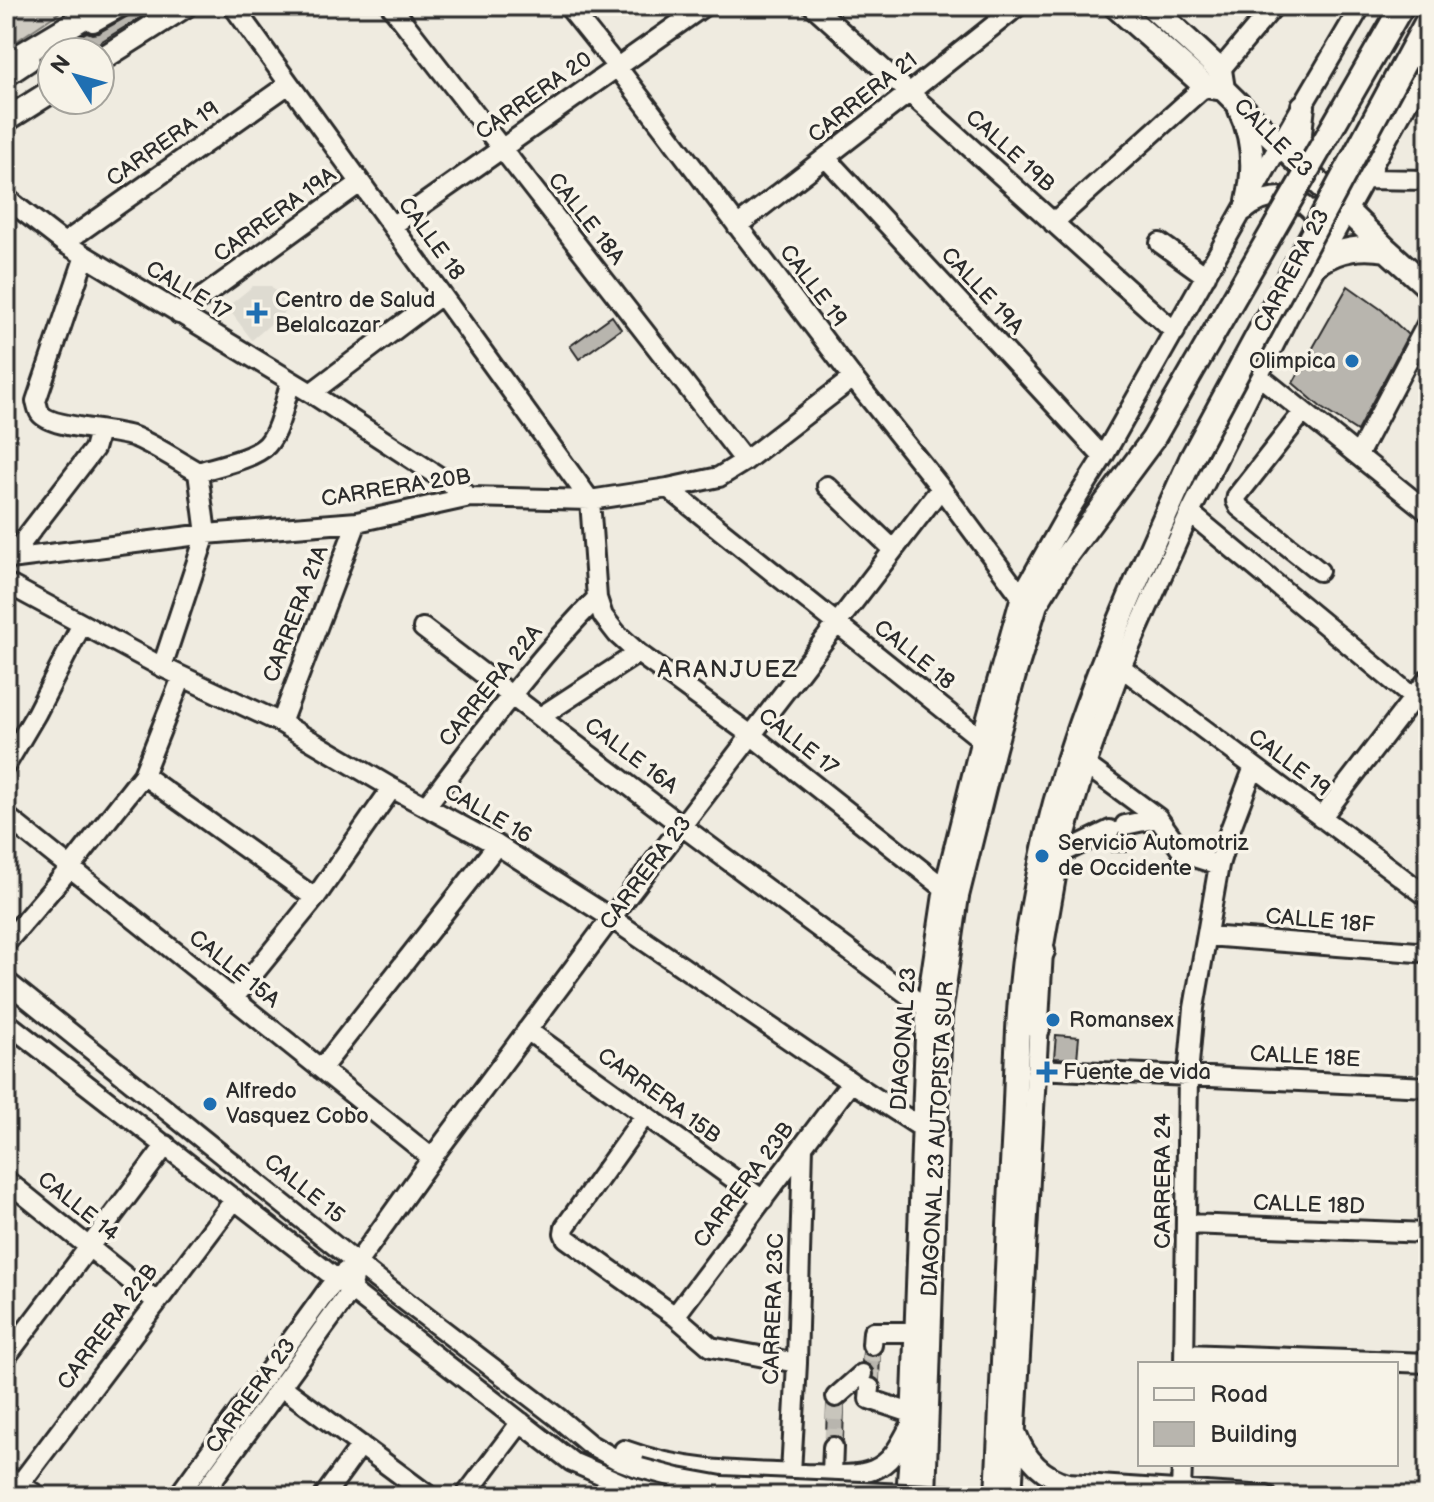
<svg xmlns="http://www.w3.org/2000/svg" width="1434" height="1502" font-family="'Balsamiq Sans',sans-serif">
<style>
.built{fill:#dedbd1}
.green{fill:#cfcbc2;stroke:#7d7b76;stroke-width:2}
.building{fill:#b8b5ae;stroke:#2b2b2b;stroke-width:2}
.lines{fill:none;stroke-linecap:round;stroke-linejoin:round}
.minor-tunnel{stroke:#c8c5bc;stroke-width:18;stroke-dasharray:18 9;stroke-linecap:butt}
.minor-casing{stroke:#2b2b2b;stroke-width:24}
.major-casing{stroke:#2b2b2b;stroke-width:28}
.minor{stroke:#f7f3e8;stroke-width:18}
.major{stroke:#f7f3e8;stroke-width:22}
.minor-bridge-casing{stroke:#2b2b2b;stroke-width:24;stroke-linecap:butt}
.major-bridge-casing{stroke:#2b2b2b;stroke-width:28;stroke-linecap:butt}
.minor-bridge{stroke:#f7f3e8;stroke-width:18}
.major-bridge{stroke:#f7f3e8;stroke-width:22}
.poi-dot{fill:#1f6fb2;stroke:#f7f3e8;stroke-width:3}
.labels{text-anchor:middle;dominant-baseline:central;stroke-width:7;stroke-linejoin:round;paint-order:stroke}
.street-label{font-size:22px;fill:#2b2b2b;stroke:#f7f3e8}
.poi-label{font-size:22px;fill:#2b2b2b;stroke:#f7f3e8;text-anchor:start}
.neighbourhood-label{font-size:24px;letter-spacing:2px;fill:#2b2b2b;stroke:#f7f3e8}
</style>
<rect width="100%" height="100%" fill="#efebe0"/>
<filter id="ink" filterUnits="userSpaceOnUse"><feTurbulence type="fractalNoise" baseFrequency=".0125" numOctaves="2"/><feDisplacementMap in="SourceGraphic" scale="16" xChannelSelector="R" yChannelSelector="G"/><feConvolveMatrix kernelMatrix="1 2 1 2 8 2 1 2 1" color-interpolation-filters="sRGB"/></filter>
<g filter="url(#ink)">
<path class="built" d="M253,286H271L289,308L252,340L227,307Z"/>
<path class="green" d="M6,6H69L6,48Z"/>
<path class="building" d="M134,6H137L143,16L84,52H53L87,32L92,34L98,33L128,16L133,11Z
M52,53V71L42,77L38,70L41,66L42,59Z
M1348,286L1382,310L1408,335L1357,431L1323,409L1293,383Z
M612,316L621,329L579,359L570,346Z
M1120,836L1126,837V852H1111L1110,843Z
M1056,1035L1079,1037L1077,1059L1054,1058Z
M863,1352L872,1357L880,1353L879,1380L874,1377V1371L870,1366L862,1362Z
M827,1405L838,1409L844,1406L843,1440L834,1435L826,1438Z"/>
<g class="lines">
<path class="minor-tunnel" d="M870,1388L872,1345
M833,1447L836,1397"/>
<g class="minor-casing">
<path id="minor" d="M233,6L590,500L597,598L603,616L617,634L638,653L751,735L944,888
M391,6L745,461
M568,6L617,67L853,378L941,488L1021,596
M813,6L1175,332
M93,22L122,6
M1220,70L1274,6
M6,77L30,61
M826,158L1103,457
M1365,179L1428,180
M6,198L64,243L311,393L470,497
M1244,211C1273,187 1311,195 1322,232
M1053,223L1205,86
M392,226L704,6
M737,226L910,92L1018,6
M64,243L289,84
M1160,243L1206,276
M85,256L36,401C37,403 38,411 40,413C50,429 118,429 137,438C158,447 178,461 198,472
M179,314L360,183
M1258,375L1428,512
M311,393L441,295
M1303,412L1237,496L1236,501L1239,507L1319,571
M1358,455L1428,322
M198,472C217,466 253,459 267,445C280,431 285,399 291,381
M827,486L893,549
M668,488L981,739
M1190,513L1428,710
M10,559L206,534L357,522L470,497L590,500L668,488L719,477L745,461L853,378
M7,562L94,449L99,431
M6,583L162,667L281,723L392,788L497,845L611,918L851,1082L922,1128
M423,628L682,826L926,1008
M162,667L206,534L198,472
M1121,667L1428,897
M540,717L638,653
M281,723L357,522
M6,765L36,714L82,624
M1086,765L1158,818L1184,854L1219,865
M143,775L315,898
M426,806C481,735 533,662 597,598
M6,816L432,1158
M1321,818L1428,679
M1125,825L1158,818
M1060,854L1110,830
M1207,936L1417,952L1428,951
M6,943L70,868L143,775L182,677
M6,981L375,1278L557,1417L589,1444L616,1459L640,1468
M233,999L315,898L392,788
M6,1022L572,1462L628,1486L668,1496
M527,1030L763,1200
M321,1069L497,845
M1036,1069L1428,1087
M645,1115L565,1227L564,1233L566,1238L675,1316L711,1347L797,1363
M6,1180L157,1302
M1188,1224L1428,1233
M675,1316L851,1082
M872,1345L873,1332H914
M1185,1354L1428,1363
M6,1357L166,1145
M1184,1364L1188,1075L1194,1008L1219,865L1227,838L1254,767
M281,1386L429,1496
M870,1388L869,1399L911,1413
M836,1397L862,1374
M1017,1434C1026,1459 1042,1476 1068,1483L1267,1496
M624,1450C683,1472 744,1472 806,1474C826,1474 853,1478 873,1470C891,1463 899,1447 908,1430
M791,1473L797,1363L803,1146
M832,1474L833,1447
M6,1475L38,1496
M20,1484L235,1199
M1181,1491L1182,1464
M178,1496L329,1288L337,1278L357,1263L432,1158L611,918L941,488
M201,1496L344,1300L351,1289L354,1278
M324,1496L361,1445
M465,1496L521,1422
M906,1496L911,1426L926,1008L944,888L981,739L1021,596L1069,511L1103,457L1280,144L1361,6
M1012,1496L1043,951L1060,854L1086,765L1121,667L1190,513L1288,317L1428,65"/>
</g>
<g class="major-casing">
<path id="major" d="M1115,6L1205,86L1223,89
M1151,6L1220,70L1223,89L1387,250L1428,287
M100,60L185,6
M6,64L103,6
M1303,106L1300,133L1303,168
M1240,110C1254,139 1255,170 1248,201
M6,120L52,91
M1325,188C1343,187 1358,180 1371,168
M1318,263C1340,248 1362,246 1387,250
M1038,1029L1021,987L1043,951
M924,1496L940,1014L957,896L994,748L1014,675L1036,604L1063,560L1153,439
M997,1496C1003,1373 1007,1250 1014,1127C1017,1061 1017,993 1029,927C1036,886 1044,843 1055,803C1089,684 1140,571 1191,459"/>
</g>
<use href="#minor" class="minor"/>
<use href="#major" class="major"/>
<g class="minor-bridge-casing">
<path id="minor-bridge" d="M640,1468L678,1478L722,1486L952,1496"/>
</g>
<g class="major-bridge-casing">
<path id="major-bridge" d="M1153,439L1402,6
M1191,459L1428,19"/>
</g>
<use href="#minor-bridge" class="minor-bridge"/>
<use href="#major-bridge" class="major-bridge"/>
</g>
</g>
<g class="poi-dot">
<path d="M253 301h8v8h8v8h-8v8h-8v-8h-8v-8h8z"/>
<circle cx="1352" cy="361" r="8"/>
<circle cx="1042" cy="856" r="8"/>
<circle cx="1053" cy="1020" r="8"/>
<path d="M1043 1060h8v8h8v8h-8v8h-8v-8h-8v-8h8z"/>
<circle cx="210" cy="1104" r="8"/>
</g>
<g class="labels">
<g class="street-label">
<text transform="translate(534 96) rotate(-35)">CARRERA 20</text>
<text transform="translate(863 98) rotate(-38)">CARRERA 21</text>
<text transform="translate(1273 138) rotate(45)">CALLE 23</text>
<text transform="translate(163 144) rotate(-35)">CARRERA 19</text>
<text transform="translate(1010 151) rotate(42)">CALLE 19B</text>
<text transform="translate(275 215) rotate(-36)">CARRERA 19A</text>
<text transform="translate(586 219) rotate(52)">CALLE 18A</text>
<text transform="translate(431 239) rotate(54)">CALLE 18</text>
<text transform="translate(1292 271) rotate(-62)">CARRERA 23</text>
<text transform="translate(813 286) rotate(53)">CALLE 19</text>
<text transform="translate(188 291) rotate(31)">CALLE 17</text>
<text transform="translate(982 291) rotate(47)">CALLE 19A</text>
<text transform="translate(396 488) rotate(-9)">CARRERA 20B</text>
<text transform="translate(296 614) rotate(-69)">CARRERA 21A</text>
<text transform="translate(914 655) rotate(39)">CALLE 18</text>
<text transform="translate(491 686) rotate(-51)">CARRERA 22A</text>
<text transform="translate(798 742) rotate(38)">CALLE 17</text>
<text transform="translate(631 756) rotate(37)">CALLE 16A</text>
<text transform="translate(1289 763) rotate(37)">CALLE 19</text>
<text transform="translate(488 814) rotate(30)">CALLE 16</text>
<text transform="translate(646 873) rotate(-53)">CARRERA 23</text>
<text transform="translate(1320 921) rotate(5)">CALLE 18F</text>
<text transform="translate(234 969) rotate(39)">CALLE 15A</text>
<text transform="translate(904 1039) rotate(-86)">DIAGONAL 23</text>
<text transform="translate(1305 1057) rotate(3)">CALLE 18E</text>
<text transform="translate(659 1096) rotate(36)">CARRERA 15B</text>
<text transform="translate(938 1139) rotate(-87)">DIAGONAL 23 AUTOPISTA SUR</text>
<text transform="translate(1163 1181) rotate(-90)">CARRERA 24</text>
<text transform="translate(744 1185) rotate(-53)">CARRERA 23B</text>
<text transform="translate(304 1189) rotate(39)">CALLE 15</text>
<text transform="translate(1309 1205) rotate(2)">CALLE 18D</text>
<text transform="translate(78 1207) rotate(39)">CALLE 14</text>
<text transform="translate(774 1309) rotate(-88)">CARRERA 23C</text>
<text transform="translate(108 1327) rotate(-53)">CARRERA 22B</text>
<text transform="translate(251 1396) rotate(-54)">CARRERA 23</text>
</g>
<g class="poi-label">
<text x="275" y="300">Centro de Salud<tspan x="275" dy="25">Belalcazar</tspan></text>
<text x="1336" y="361" text-anchor="end">Olimpica</text>
<text x="1058" y="843">Servicio Automotriz<tspan x="1058" dy="25">de Occidente</tspan></text>
<text x="1069" y="1020">Romansex</text>
<text x="1063" y="1072">Fuente de vida</text>
<text x="226" y="1091">Alfredo<tspan x="226" dy="25">Vasquez Cobo</tspan></text>
</g>
<g class="neighbourhood-label">
<text x="728" y="669">ARANJUEZ</text>
</g>
</g>
<rect width="1434" height="1502" fill="none" stroke="#f7f3e8" stroke-width="32"/>
<rect x="16" y="16" width="1402" height="1470" fill="none" stroke="#2b2b2b" stroke-width="3" filter="url(#ink)"/>
<rect x="1138" y="1362" width="260" height="104" fill="#f7f3e8" stroke="#a5a39c" stroke-width="2"/>
<rect x="1154" y="1388" width="40" height="12" fill="#f7f3e8" stroke="#a5a39c" stroke-width="2"/>
<text x="1210" y="1402" font-size="24" fill="#2b2b2b">Road</text>
<rect x="1154" y="1422" width="40" height="24" fill="#b8b5ae" stroke="#a5a39c" stroke-width="2"/>
<text x="1210" y="1442" font-size="24" fill="#2b2b2b">Building</text>
<g transform="translate(76 76) rotate(307)"><circle r="38" fill="#f7f3e8" stroke="#a5a39c" stroke-width="2"/>
<path d="M0-6L14 30L0 20L-14 30Z" fill="#1f6fb2"/>
<text y="-12" font-size="22" font-weight="bold" text-anchor="middle" fill="#2b2b2b">N</text>
</g>
</svg>
